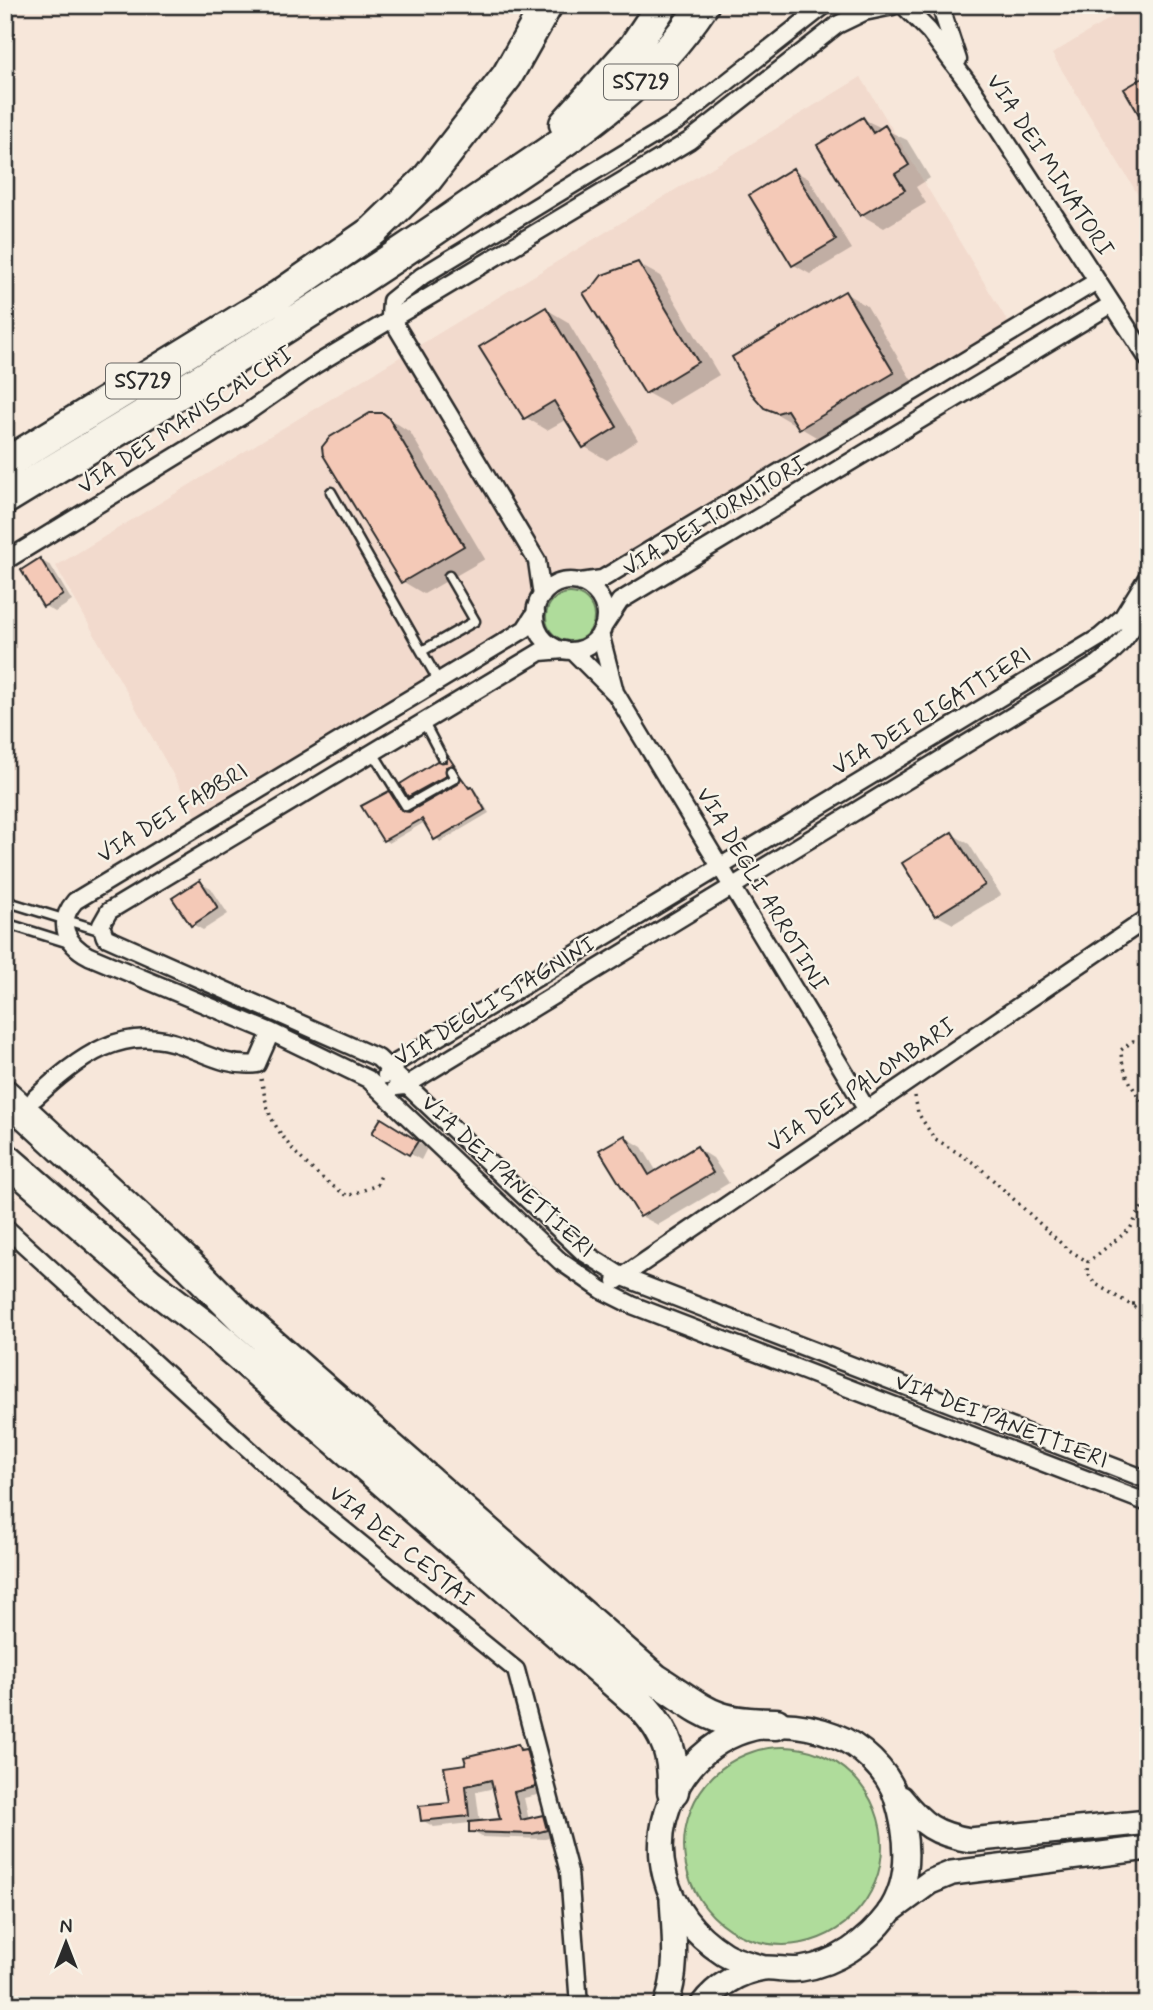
<svg xmlns="http://www.w3.org/2000/svg" width="1153" height="2010" font-family="Mynerve,sans-serif">
<style>
.built{fill:#f2dacd}
.green{fill:#afdc9b;stroke:#6d8463;stroke-width:2}
.shadow{fill:#0003;fill-rule:evenodd}
.building{fill:#f4c9b7;stroke:#2b2b2b;stroke-width:2}
.lines{fill:none;stroke-linecap:round;stroke-linejoin:round}
.street-tunnel{stroke:#cec1b7;stroke-width:16;stroke-dasharray:16 8;stroke-linecap:butt}
.lane-casing{stroke:#2b2b2b;stroke-width:13}
.street-casing{stroke:#2b2b2b;stroke-width:21}
.secondary-casing{stroke:#2b2b2b;stroke-width:28}
.highway-casing{stroke:#2b2b2b;stroke-width:35}
.path{stroke:#2b2b2b;stroke-width:3.5;stroke-dasharray:2 5;stroke-linecap:butt}
.lane{stroke:#f7f3e8;stroke-width:8}
.street{stroke:#f7f3e8;stroke-width:16}
.secondary{stroke:#f7f3e8;stroke-width:23}
.highway{stroke:#f7f3e8;stroke-width:30}
.labels{text-anchor:middle;dominant-baseline:central;stroke-width:5;stroke-linejoin:round;paint-order:stroke}
.shield{fill:#f7f3e8;stroke:#686764;stroke-width:2}
.shield-label{font-size:21px;font-weight:bold;fill:#2b2b2b}
.street-label{font-size:23px;fill:#2b2b2b;stroke:#f7f3e8}
</style>
<rect width="100%" height="100%" fill="#f7e7da"/>
<filter id="ink" filterUnits="userSpaceOnUse"><feTurbulence type="fractalNoise" baseFrequency=".0143" numOctaves="2"/><feDisplacementMap in="SourceGraphic" scale="14" xChannelSelector="R" yChannelSelector="G"/><feConvolveMatrix kernelMatrix="1 2 1 2 8 2 1 2 1" color-interpolation-filters="sRGB"/></filter>
<g filter="url(#ink)">
<path class="built" d="M1132,5H1148V211L1052,54Z
M861,77L1009,324L198,819L56,566Z"/>
<path class="green" d="M546 617a24 24 0 1 1 48 0a24 24 0 1 1-48 0Z
M684 1846a99 99 0 1 1 198 0a99 99 0 1 1-198 0Z"/>
<path class="shadow" d="M863,119L907,140L930,178L916,187L926,203L884,228L861,215Z
M793,170L809,179L852,249L810,274L794,265Z
M5,255L11,263L5,267Z
M638,264L660,276L719,375L669,405L647,393Z
M845,293L867,306L915,386L823,441L765,407Z
M546,309L568,322L638,440L607,460L585,447L567,419L547,430L525,417Z
M382,414L410,432L485,559L424,594L402,581Z
M40,560L51,566L72,601L55,612L45,606L23,571Z
M449,758L458,768L450,769V778L414,799L410,796L447,764Z
M462,779L476,791L489,813L440,842L425,822L389,843L384,840L389,793L407,814L460,785Z
M952,834L969,844L1001,895L953,924L936,915Z
M200,882L211,888L228,914L203,930L192,924Z
M381,1120L427,1148L421,1160L374,1133Z
M625,1137L642,1147L657,1172L697,1148L713,1158L729,1183L658,1225L641,1216Z
M518,1746L537,1757L546,1793L524,1798L529,1820L543,1817L554,1824L557,1836L545,1839L482,1837L471,1831L470,1823L434,1827L422,1820L452,1804L468,1765ZM495,1788L503,1821L480,1823L476,1792Z"/>
<path class="building" d="M1148,75V130L1124,89Z
M863,117L873,133L885,125L909,165L895,174L905,190L860,216L817,145Z
M793,168L836,240L792,266L749,195Z
M638,262L698,362L645,394L583,293L592,288L602,275Z
M845,291L894,373L799,429L787,410L777,413L764,408L751,393L732,357Z
M546,307L617,427L583,448L554,401L524,419L479,347Z
M370,413H383L388,417L464,546L401,583L323,455L322,447L330,437Z
M40,558L63,595L43,607L21,570Z
M448,756L454,765L446,767V776L408,797L400,784L437,761L446,762Z
M461,777L469,788L472,787L485,810L434,840L422,819L383,841L361,806L389,791L401,810L409,812L458,784Z
M952,832L985,885L935,916L902,863Z
M200,880L218,908L191,926L172,898Z
M381,1118L418,1141L409,1155L372,1133Z
M625,1135L649,1175L697,1146L713,1173L640,1217L599,1150Z
M518,1744L520,1750L526,1749L536,1787L514,1792L521,1820L543,1815L547,1830L532,1834L469,1832V1822L500,1819L491,1780L466,1786L469,1816L421,1821L419,1806L450,1803L444,1767L466,1764L464,1757Z"/>
<g class="lines">
<path class="street-tunnel" d="M5,1132L27,1108"/>
<g class="lane-casing">
<path id="lane" d="M331,492L438,680
M422,651L475,621L449,576
M423,721L442,757
M372,751L406,806L455,778L451,771
M5,901L102,931
M5,923L69,943"/>
</g>
<g class="street-casing">
<path id="street" d="M940,5L958,60
M904,6L929,31L971,87L1148,359
M5,561L242,416L315,365L689,141L837,25L864,12L893,6
M535 616a35 35 0 1 1 70 0a35 35 0 1 1-70 0Z
M580,582L602,579L1097,281
M542,596L537,561L390,316L391,301L422,276L679,120L825,5
M536,612L525,629L75,901C56,923 66,944 89,956L271,1032L368,1079L560,1261L602,1290L632,1305L1148,1503
M603,627L620,601L1112,304
M600,633L615,692
M564,650L540,652L109,911L101,925L105,937L378,1058L583,1252L623,1277L1148,1480
M573,651L616,694L867,1110
M386,1075L389,1067L1100,637L1122,618L1148,576
M396,1087L405,1086L1099,663C1126,643 1140,621 1148,588
M35,1098C78,1058 123,1022 184,1046C210,1056 229,1067 257,1064L271,1032
M5,1227L286,1483L516,1670L569,1872L579,2005
M616,1281L1148,918"/>
</g>
<g class="secondary-casing">
<path id="secondary" d="M901,1798C923,1825 935,1834 970,1840L1148,1822
M889,1912L930,1882L952,1873L1148,1848
M666,2005C679,1970 674,1935 672,1899
M702,2005C716,1986 739,1972 764,1968C776,1967 789,1971 801,1969C836,1964 867,1942 888,1914C913,1879 908,1835 896,1797C888,1771 860,1745 834,1735C688,1679 592,1869 724,1954C735,1961 751,1964 764,1968"/>
</g>
<g class="highway-casing">
<path id="highway" d="M565,124L634,47L662,5
M5,464L279,296L373,231L427,179L507,76L547,5
M5,499C162,403 321,310 472,204C563,141 639,100 703,5
M5,1095L189,1265L242,1318L655,1679C707,1712 710,1724 776,1724
M5,1158L151,1285L211,1331L644,1708C668,1735 674,1756 673,1791"/>
</g>
<path class="path" d="M1148,1044L1133,1041L1121,1050C1121,1075 1139,1094 1148,1117
M261,1079C264,1091 266,1106 271,1117C286,1148 319,1179 348,1196L377,1185L382,1173
M915,1096L918,1113L934,1138L977,1165L1066,1248L1088,1262
M1148,1195L1130,1229L1088,1262L1087,1272L1094,1283L1148,1315
M1132,1304H1148"/>
<use href="#lane" class="lane"/>
<use href="#street" class="street"/>
<use href="#secondary" class="secondary"/>
<use href="#highway" class="highway"/>
</g>
</g>
<g class="labels">
<g class="shield">
<rect x="604" y="64.5" width="74" height="35" rx="5"/>
<rect x="106" y="363.5" width="74" height="35" rx="5"/>
</g>
<g class="shield-label">
<text x="641" y="82">SS729</text>
<text x="143" y="381">SS729</text>
</g>
<g class="street-label">
<text transform="translate(1049 166) rotate(57)">VIA DEI MINATORI</text>
<text transform="translate(186 421) rotate(-33)">VIA DEI MANISCALCHI</text>
<text transform="translate(715 517) rotate(-31)">VIA DEI TORNITORI</text>
<text transform="translate(932 712) rotate(-31)">VIA DEI RIGATTIERI</text>
<text transform="translate(173 814) rotate(-31)">VIA DEI FABBRI</text>
<text transform="translate(761 890) rotate(59)">VIA DEGLI ARROTINI</text>
<text transform="translate(495 1002) rotate(-31)">VIA DEGLI STAGNINI</text>
<text transform="translate(862 1086) rotate(-34)">VIA DEI PALOMBARI</text>
<text transform="translate(507 1177) rotate(43)">VIA DEI PANETTIERI</text>
<text transform="translate(1001 1422) rotate(21)">VIA DEI PANETTIERI</text>
<text transform="translate(401 1547) rotate(39)">VIA DEI CESTAI</text>
</g>
</g>
<rect width="1153" height="2010" fill="none" stroke="#f7f3e8" stroke-width="28"/>
<rect x="14" y="14" width="1125" height="1982" fill="none" stroke="#2b2b2b" stroke-width="2.5" filter="url(#ink)"/>
<g transform="translate(66 1943)" stroke="#f7f3e8" stroke-width="5" paint-order="stroke">
<path d="M0-5L12 26L0 18L-12 26Z" fill="#2b2b2b"/>
<text y="-10" font-size="19" font-weight="bold" text-anchor="middle" fill="#2b2b2b">N</text>
</g>
</svg>
